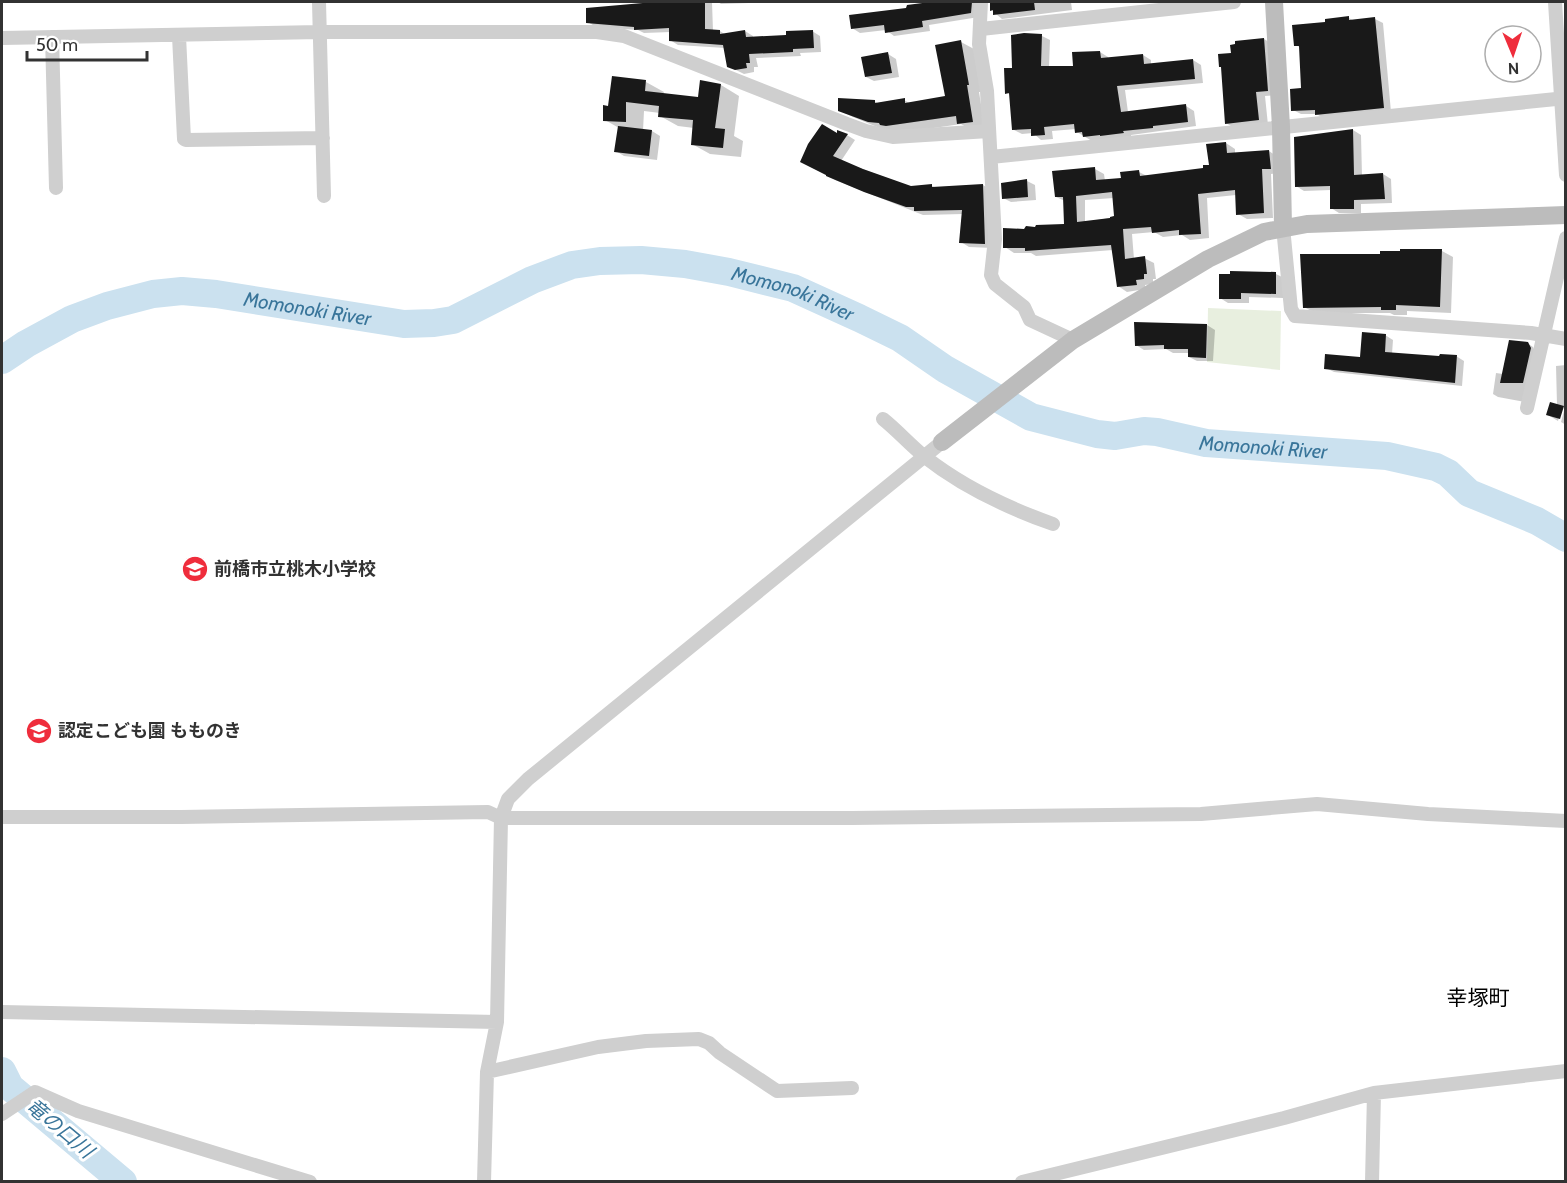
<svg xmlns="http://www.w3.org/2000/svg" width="1567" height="1183" font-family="Cabin,'Noto Sans JP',sans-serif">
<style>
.green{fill:#e8efdf}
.shadow{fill:#0003;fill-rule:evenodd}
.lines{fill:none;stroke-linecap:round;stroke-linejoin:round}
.river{stroke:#cbe1ef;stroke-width:28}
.building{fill:#191919;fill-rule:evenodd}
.street{stroke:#cfcfcf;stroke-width:14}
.secondary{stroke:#bcbcbc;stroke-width:18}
.labels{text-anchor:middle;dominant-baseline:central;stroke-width:6;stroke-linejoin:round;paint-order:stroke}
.poi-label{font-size:18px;font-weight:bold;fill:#323232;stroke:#fff;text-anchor:start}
.water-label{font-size:20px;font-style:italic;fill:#39759a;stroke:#fff}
.quarter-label{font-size:21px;fill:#000;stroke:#fff}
</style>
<rect width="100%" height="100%" fill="#fff"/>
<path class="green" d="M1208,308L1281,311L1280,370L1207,362Z"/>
<path class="shadow" d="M656,2H712L713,31H720L726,35L745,31L753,36V39L788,36L812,31L820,36L821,52L800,53L801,56L756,58L758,67H754V72L744,74L728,66L725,48L678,45L670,40L671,32L644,33L638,30L596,27L588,22L656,4Z
M718,2H749V3L721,4Z
M923,2H982L979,17L929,25L930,31L894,36L886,30L860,33L852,28L923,4Z
M990,2H1071L1072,10L1002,19L991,10Z
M1349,18L1354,21L1375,19L1383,23L1391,112L1324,118L1316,114H1301L1293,110L1303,90L1301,48L1296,45L1327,24Z
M1012,36H1042L1050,40L1049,67L1074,68L1100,52L1108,57V59L1143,55L1151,60V65L1193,60L1201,65L1203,83L1125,90L1128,112L1186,106L1194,111L1196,126L1131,135V137L1092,141L1077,132L1076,129L1052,131L1053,139L1041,140L1033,133L1022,134L1014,130L1011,95L1007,93L1014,69Z
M1264,39L1274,45L1277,95L1265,96L1268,125L1236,129L1226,123L1232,55Z
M961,42L974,49L982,92H979L985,129L971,130L961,124L900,133L882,129L853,117L839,110L874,101L879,104L904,100L911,104L946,98Z
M888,54L896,59L899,77L874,81L866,77Z
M646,82L664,92L663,95L700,98L721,85L739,96L734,136L743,141L741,157L710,154L692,144L694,128L678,126L660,116V113L644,111L643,131H652L660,136L657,160L624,156L616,151L619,128L605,120L610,107Z
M1353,130L1361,135L1362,176L1383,174L1391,179L1392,203L1361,204V213H1339L1331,208V190L1304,191L1296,186Z
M847,135L855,140L841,161L911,187L932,186L936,188L983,185L991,190L993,248L969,247L961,242L963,214L923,215L835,180L809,166L839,136Z
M1226,143L1235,149V154L1269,151L1278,157L1279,173L1271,174L1273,218L1247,219L1238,214L1236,195L1207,198L1209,238L1190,240L1182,235L1163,237L1154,232L1132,234L1134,259L1144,258L1154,263L1156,279H1153V284L1145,285V289L1127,292L1118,286L1113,250L1036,256L1031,253H1014L1005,247L1025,230L1065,225V201L1056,197L1095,169L1104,174L1105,181L1122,179L1139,172L1147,176L1205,169L1210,166ZM1114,198L1116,217L1085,222V200Z
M1027,181L1035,185L1036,200L1011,202L1003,198Z
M1442,251L1453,257L1451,313L1407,311V315H1394L1390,313H1315L1304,307L1353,257Z
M1276,274L1284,278L1283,298L1249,297V303H1228L1220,298Z
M1136,324L1207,325L1215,330L1213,361H1197L1189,357V353H1173L1166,349L1144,350L1136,345Z
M1385,335L1393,340L1392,354L1441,357L1456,356L1464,361L1462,386L1334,372L1326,368L1361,359Z
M1527,343L1533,347L1536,354L1525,402L1498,397L1493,394L1496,373L1503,374Z
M1566,365V425L1561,422L1565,407H1562L1558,421L1548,415L1557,405L1556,366Z"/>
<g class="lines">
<g class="river">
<path id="s1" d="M2,360L26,344L72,319L107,306L153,294L182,291L216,294L404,324L434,323L453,320L532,280L572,265L600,261L641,260L685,264L729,272L793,288L859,318L900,338L945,369L1031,417L1097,434L1115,436L1144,431L1157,432L1206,443L1387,456L1436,467L1448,473L1469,493L1537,521L1566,538"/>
<path d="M2,1071L10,1087L123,1182"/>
</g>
</g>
<path class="building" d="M654,2H705V29L720,30V34L745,30L746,37L786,35V31L813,30L814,48L793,49V52L749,54L750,63H746L747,68L735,70L727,67L723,45L669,41V28L634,30V27L586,23V8Z
M930,2H972L971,13L922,21L923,27L885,33L884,25L851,29L849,15L906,8L907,5Z
M990,2H1034L1035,10L993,15V10L990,11Z
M1349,16V20L1375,17L1384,108L1315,115V110L1291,111L1290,89L1301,88L1299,46H1294L1292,25L1325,22V19Z
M1024,33L1042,34L1041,66H1073L1072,52L1100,51L1101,58L1143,54L1144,64L1193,59L1195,79L1117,86L1121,112L1186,104L1188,122L1153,126V128L1123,131L1124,133L1100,136V135L1083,137L1082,132L1075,133L1074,124L1044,127L1045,135L1031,136V129L1012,130L1009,93L1005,94L1004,68H1012L1011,35Z
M1264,38L1268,91L1256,92L1259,120L1225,124L1221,67H1219L1218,54L1231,53L1230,45L1235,44V41Z
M961,40L969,85H967L973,122L957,124L956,116L886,126L880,125L879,123L868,122L838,111V98L875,100V103L905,98V103L945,96L935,45Z
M888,52L892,73L865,77L861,57Z
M612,76L646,80L645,91L698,97L700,80L721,84L715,128L725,129L723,148L691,145L693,120L658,117L659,106L626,102V122L603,121V105L608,106Z
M822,124L837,133V130L848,134L833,156L863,169L911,186L932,184V187L983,184L985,244L959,243L962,210L914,211V207H906L864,192L826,176V175L800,162L808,144Z
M618,126L652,130L649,156L614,152Z
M1353,129L1354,175L1383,173L1385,199L1354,200V209H1330V186L1295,187L1294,137Z
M1226,142L1227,153L1269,150L1271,169H1262L1264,213L1236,215L1235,190L1198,194L1201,234L1179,235V230L1152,233L1151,227L1123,229L1125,259L1145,256L1147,274H1144V279L1136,280L1137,285L1117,287L1111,245L1025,251V248H1003V228L1024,229L1026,226L1035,227L1036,225L1064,224L1063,197H1055L1052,171L1095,167L1096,180L1121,178L1120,172L1139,170L1140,176L1203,168V165H1209L1206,144ZM1112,192L1114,216L1110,217V218L1077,222L1076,196Z
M1027,179L1028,197L1002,199L1001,183Z
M1400,249H1442L1440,307L1396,305V310H1381V307L1303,308L1300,254H1380V251H1400Z
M1230,271L1276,272V294L1241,293V299H1219V274H1230Z
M1134,322L1207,324L1206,358L1188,357V349H1164V345L1135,346Z
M1362,332L1386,334L1385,352L1439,356L1440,354L1457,355L1455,383L1324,369L1325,354L1360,357Z
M1509,340L1528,342L1531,348L1523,383H1500Z
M1550,402L1564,406L1560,419L1546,415Z"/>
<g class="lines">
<path class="street" d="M319,2L324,196
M981,2L979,44L987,91L995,239L991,275L995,284L1024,307L1030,320L1073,340
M1555,2L1566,175
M981,29L1234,2
M179,36L184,139L186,140L323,138
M52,37L56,188
M2,38L320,32H597L624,36L847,124L866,131L893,137L989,131
M991,157L1566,98
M1283,227L1291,309L1295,316L1531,333L1566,339
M1527,408L1566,238
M883,419C898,431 910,445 925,457C963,487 1008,508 1053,524
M2,817H181L488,812L501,818H852L1201,814L1317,804L1428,814L1566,821
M2,1012L497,1022
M487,1072L598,1047L646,1041L699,1039L709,1043L720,1053L777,1091L852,1088
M2,1114L35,1092L78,1111L310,1182
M484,1182L487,1072L497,1022L501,818L508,799L528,779L942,442
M1022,1182L1284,1118L1374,1093L1566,1071
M1372,1182L1374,1093"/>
<path class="secondary" d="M1274,2L1281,127L1283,227
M942,442L1073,340L1208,259L1264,232L1307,224L1566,215"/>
</g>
<defs>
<g id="school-disc" transform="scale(1.35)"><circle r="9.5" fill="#ef2d3c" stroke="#fff"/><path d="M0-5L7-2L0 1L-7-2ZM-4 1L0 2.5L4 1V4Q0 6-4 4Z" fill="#fff"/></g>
</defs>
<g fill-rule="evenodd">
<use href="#school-disc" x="195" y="569"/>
<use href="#school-disc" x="39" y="731"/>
</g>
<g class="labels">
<g class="poi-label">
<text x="214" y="569">前橋市立桃木小学校</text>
<text x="58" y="731">認定こども園 もものき</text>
</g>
<g class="water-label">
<text stroke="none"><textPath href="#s1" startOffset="826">Momonoki River</textPath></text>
<text stroke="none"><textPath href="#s1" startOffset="322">Momonoki River</textPath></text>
<text stroke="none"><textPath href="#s1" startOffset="1332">Momonoki River</textPath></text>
<text transform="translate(60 1128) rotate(40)">竜の口川</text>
</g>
<g class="quarter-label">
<text x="1478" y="997">幸塚町</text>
</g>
</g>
<rect width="1567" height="1183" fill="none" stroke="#323232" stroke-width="6"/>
<g transform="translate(1513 54) rotate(178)"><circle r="28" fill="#ffffff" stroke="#adadad" stroke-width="1.5"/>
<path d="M0-4.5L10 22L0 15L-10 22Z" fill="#ef2d3c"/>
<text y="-9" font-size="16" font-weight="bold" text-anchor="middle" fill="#323232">N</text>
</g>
<path d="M27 51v9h120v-9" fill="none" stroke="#323232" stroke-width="3"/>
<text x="36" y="51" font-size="18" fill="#323232" stroke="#ffffff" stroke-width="4.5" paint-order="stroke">50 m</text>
</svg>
